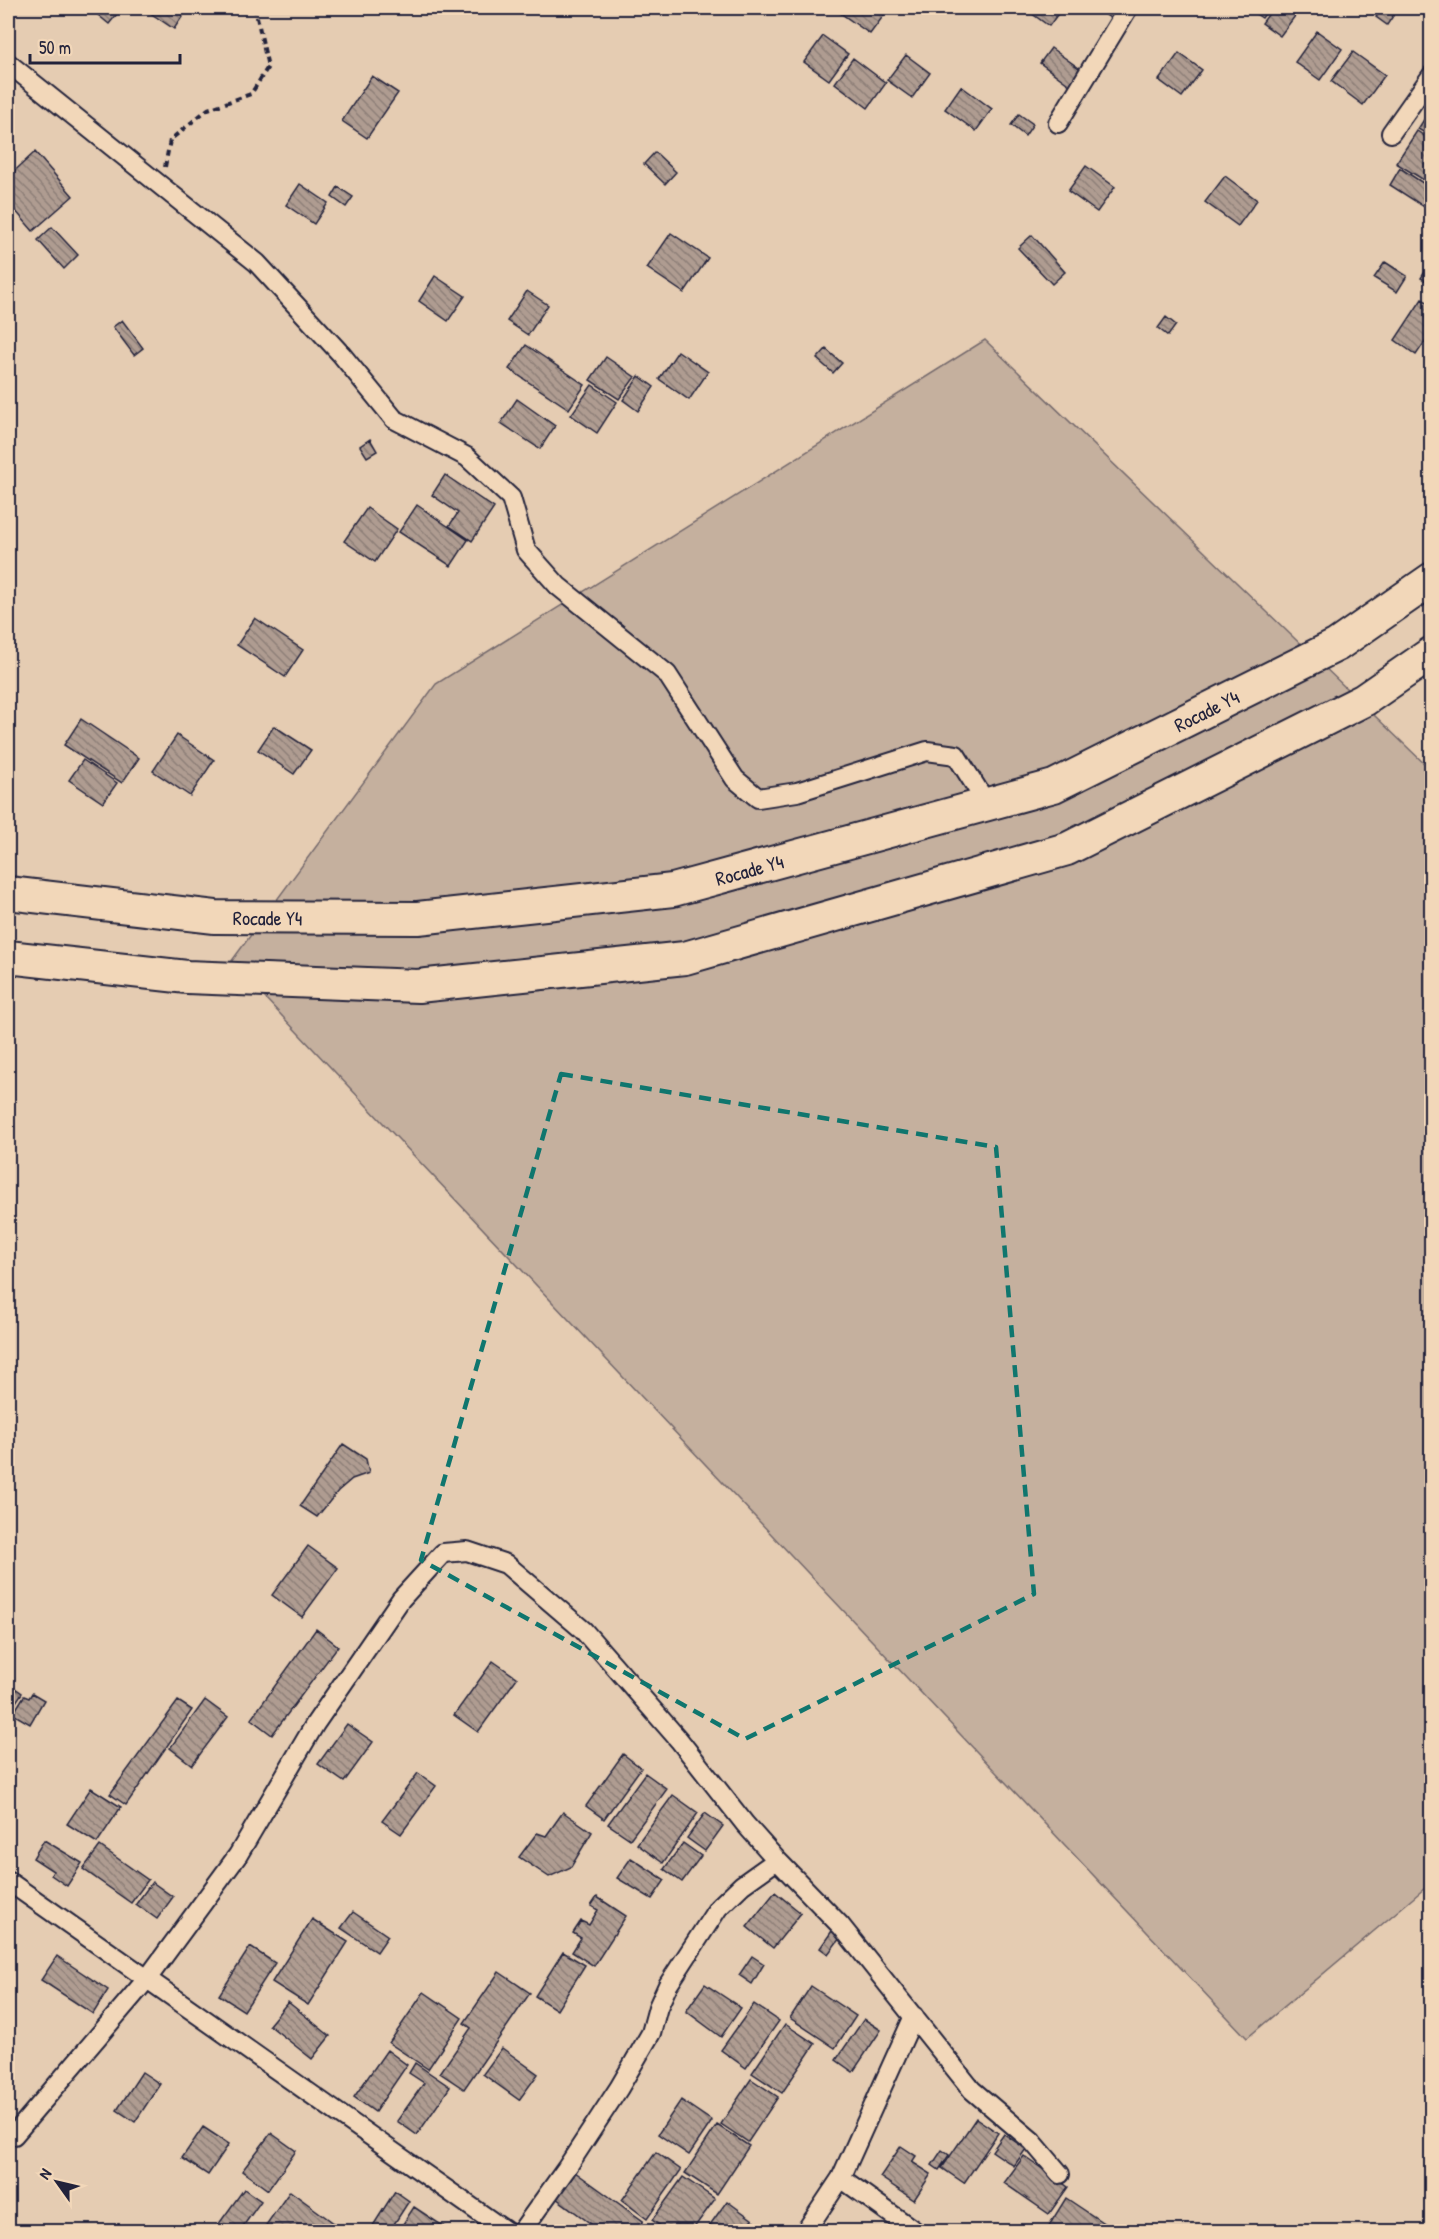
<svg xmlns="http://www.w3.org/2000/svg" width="1439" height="2239" font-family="'Patrick Hand',sans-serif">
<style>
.grass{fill:#c5b09e;stroke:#74696c;stroke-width:1.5}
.building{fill:url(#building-back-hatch);stroke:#22223b;stroke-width:1.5}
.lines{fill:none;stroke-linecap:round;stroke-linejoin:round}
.minor-casing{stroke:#22223b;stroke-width:22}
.trunk-casing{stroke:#22223b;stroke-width:36}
.path{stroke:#22223b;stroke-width:4;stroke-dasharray:6 4.5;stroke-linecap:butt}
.minor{stroke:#f2d7b9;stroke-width:18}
.trunk{stroke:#f2d7b9;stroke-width:32}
.marked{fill:none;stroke:#0f766e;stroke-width:4.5;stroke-dasharray:12 8;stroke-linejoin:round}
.labels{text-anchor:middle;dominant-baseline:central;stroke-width:5;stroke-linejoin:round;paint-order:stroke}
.street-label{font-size:20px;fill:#22223b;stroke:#f2d7b9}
</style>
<defs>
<pattern id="building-back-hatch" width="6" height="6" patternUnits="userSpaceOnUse" patternTransform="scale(1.5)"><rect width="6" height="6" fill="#af9c91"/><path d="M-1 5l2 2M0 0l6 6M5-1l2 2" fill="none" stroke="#8e7f78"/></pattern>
</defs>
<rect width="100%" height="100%" fill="#e5ccb2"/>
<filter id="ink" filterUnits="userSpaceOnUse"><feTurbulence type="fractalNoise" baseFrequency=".0167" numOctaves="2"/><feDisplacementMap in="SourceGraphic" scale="12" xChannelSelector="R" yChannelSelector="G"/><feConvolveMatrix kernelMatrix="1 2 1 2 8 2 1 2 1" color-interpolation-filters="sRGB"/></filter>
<g filter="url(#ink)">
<path class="grass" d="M985,340L1431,770V1883L1247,2038L231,962L436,684Z"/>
<path class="building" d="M105,8H111L118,13L109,24L98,15Z
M143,8H188L174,29Z
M842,8H882L887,11L870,34L839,12Z
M1024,8H1055L1060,11L1049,26Z
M1096,8H1116L1124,13L1117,23Z
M1247,8H1269L1262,18Z
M1273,8H1301L1280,36L1262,23Z
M1383,8H1387L1395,13L1387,25L1376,17Z
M1317,31L1342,49L1320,80L1295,62Z
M823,36L848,54L829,80L804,62Z
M1051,48L1090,76L1079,92L1040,63Z
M1353,52L1385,75L1363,105L1331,81Z
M1179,53L1202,70L1182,97L1159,80Z
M906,55L930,73L912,98L887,80Z
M853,58L886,83L868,108L835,83Z
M372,76L398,93L367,138L342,121Z
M961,86L992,109L976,131L945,109Z
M1430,110L1432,111V137L1418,129Z
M1019,114L1033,124L1025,136L1011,125Z
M1417,131L1432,141V185L1396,163Z
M35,152L73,196L33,231L8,202V177Z
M655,152L676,172L665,184L644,164Z
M1086,166L1115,187L1097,212L1068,191Z
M1400,168L1432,189V212L1390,185Z
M1225,176L1257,200L1238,226L1205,202Z
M300,184L328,203L314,224L286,205Z
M338,187L353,197L346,207L332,197Z
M52,227L78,255L64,269L38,240Z
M671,233L708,258L684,293L647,268Z
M1032,235L1065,272L1052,284L1018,248Z
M1432,261V285L1421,278Z
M1385,262L1407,276L1397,292L1374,278Z
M435,276L465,296L448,321L419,301Z
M527,291L548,305L528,335L507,321Z
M1422,299L1432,305V331L1416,355L1395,340Z
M1166,317L1176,325L1168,336L1158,328Z
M122,320L143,348L134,355L113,327Z
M526,345L585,385L569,409L509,369Z
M826,349L842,363L833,373L817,359Z
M678,351L708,372L689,400L659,379Z
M606,357L635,377L619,399L590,380Z
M639,376L654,387L638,411L623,400Z
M592,385L617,402L597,433L571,415Z
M517,399L555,426L540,449L501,423Z
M370,439L377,451L367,457L360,446Z
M445,475L494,508L472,541L449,526L458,513L432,495Z
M417,505L468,540L451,566L399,532Z
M367,508L397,529L375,562L344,541Z
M255,618L303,650L285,677L237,645Z
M81,719L139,758L122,783L64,745Z
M274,726L311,750L294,774L258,750Z
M177,735L214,760L190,796L153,771Z
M83,760L117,783L103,803L69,780Z
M343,1444L366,1459L369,1473L352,1479L338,1491L317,1517L300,1506Z
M308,1546L338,1568L302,1617L272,1595Z
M316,1629L338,1646L272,1735L251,1719Z
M493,1661L517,1678L478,1732L454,1715Z
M8,1683L22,1693L10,1711L8,1709Z
M32,1693L44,1700L30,1724L13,1714L24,1696L29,1698Z
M205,1700L228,1717L192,1765L170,1748Z
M178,1701L192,1710L126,1805L110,1794Z
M347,1724L373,1742L344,1782L318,1764Z
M623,1754L641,1768L604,1819L586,1806Z
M418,1773L436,1786L401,1834L382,1821Z
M645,1773L667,1789L630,1839L608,1824Z
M91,1788L121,1807L97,1843L67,1824Z
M673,1795L698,1813L663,1863L637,1844Z
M563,1812L592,1832L571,1867L549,1877L519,1857L537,1833L546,1836Z
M705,1813L723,1826L705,1851L687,1838Z
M44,1840L82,1863L67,1886L51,1875L53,1871L33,1858Z
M683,1843L701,1856L682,1882L664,1869Z
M100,1846L148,1880L131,1903L83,1869Z
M631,1858L665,1880L652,1899L617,1878Z
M152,1882L173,1897L157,1919L136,1904Z
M775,1892L801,1913L773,1948L747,1927Z
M597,1897L626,1916L594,1966L572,1952L581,1938L573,1933L581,1921L589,1925L598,1910L591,1906Z
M353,1912L388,1936L377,1952L341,1928Z
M312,1919L348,1942L308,2005L272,1982Z
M834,1928L843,1934L828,1954L820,1948Z
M250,1947L275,1963L244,2011L219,1995Z
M563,1952L585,1965L557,2010L535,1996Z
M57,1956L108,1990L93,2014L41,1980Z
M752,1956L764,1964L752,1984L739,1975Z
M499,1972L530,1993L464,2089L440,2073L471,2028L464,2023Z
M705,1984L741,2008L721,2037L686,2011Z
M811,1986L856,2016L835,2048L790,2018Z
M424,1992L462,2018L428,2069L389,2043Z
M288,2002L330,2036L312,2059L269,2025Z
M754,2004L779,2021L746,2068L721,2050Z
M864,2019L881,2030L853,2072L836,2060Z
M785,2024L815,2044L782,2093L752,2073Z
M502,2048L538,2074L519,2100L483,2074Z
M387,2050L407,2065L375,2112L354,2097Z
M415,2063L450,2087L417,2135L397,2121L424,2083L409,2073Z
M142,2072L160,2084L135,2122L117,2110Z
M751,2079L778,2097L748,2142L721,2124Z
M681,2100L712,2121L689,2155L658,2134Z
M976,2118L998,2133L964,2183L942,2168Z
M717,2125L749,2146L717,2194L685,2173Z
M203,2127L229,2144L208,2175L182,2158Z
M271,2133L296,2151L268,2190L242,2171Z
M1004,2134L1026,2149L1014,2166L992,2151Z
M901,2146L916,2156L912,2162L931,2174L914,2200L880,2177Z
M942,2150L949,2155L939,2170L932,2165Z
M656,2152L681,2170L647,2219L622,2200Z
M1024,2156L1068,2187L1049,2214L1004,2183Z
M575,2172L643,2221L635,2232H602L556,2198Z
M683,2177L715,2199L691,2232H669L652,2220Z
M244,2189L261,2201L239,2232H213Z
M290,2191L346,2232H275L266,2225Z
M395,2191L409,2201L389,2232H369Z
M1066,2198L1117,2232H1045Z
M727,2201L757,2223L751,2232H710L707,2229Z
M414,2207L452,2232H408L401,2227Z"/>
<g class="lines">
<g class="minor-casing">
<path id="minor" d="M8,63L257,263L341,354L394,419L467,457L511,498L526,550L558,586L667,674L735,779L758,798L797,792L927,751L956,755L987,804
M1058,123L1128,8
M1391,133L1432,75
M8,1881L507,2232
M14,2135L147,1979L238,1855L315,1724L401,1599L443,1553L467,1551L506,1564L583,1630L679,1740L745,1824L777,1860L841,1926L972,2090L1032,2141L1060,2174
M841,2178L916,2232
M521,2232L566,2169L619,2088L651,2033L658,2007L668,1985L718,1908L742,1885L777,1860
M805,2232L841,2178L914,2016"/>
</g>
<g class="trunk-casing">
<g id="trunk">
<path id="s1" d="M8,893L215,917L418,918L673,890L1054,786L1337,645L1432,579"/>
<path d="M8,957L187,977L418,986L685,958L1067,849L1364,700L1432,653"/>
</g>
</g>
<path class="path" d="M165,167L170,140L208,109L251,94L268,67L255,8"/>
<use href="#minor" class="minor"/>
<use href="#trunk" class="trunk"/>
</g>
</g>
<path class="marked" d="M561,1074L996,1147L1034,1594L745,1739L421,1560Z"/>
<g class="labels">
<g class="street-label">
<text stroke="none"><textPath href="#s1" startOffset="1233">Rocade Y4</textPath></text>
<text stroke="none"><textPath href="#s1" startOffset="747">Rocade Y4</textPath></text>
<text stroke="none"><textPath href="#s1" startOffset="261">Rocade Y4</textPath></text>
</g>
</g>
<rect width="1439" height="2239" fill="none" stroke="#f2d7b9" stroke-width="30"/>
<rect x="15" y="15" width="1409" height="2209" fill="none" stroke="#22223b" stroke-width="2" filter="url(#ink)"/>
<g transform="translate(57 2182) rotate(304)" stroke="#f2d7b9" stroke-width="4.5" paint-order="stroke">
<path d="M0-4.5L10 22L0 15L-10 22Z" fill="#22223b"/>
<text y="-9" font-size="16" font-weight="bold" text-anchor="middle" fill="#22223b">N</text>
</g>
<path d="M30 54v9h150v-9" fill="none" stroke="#22223b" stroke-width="3"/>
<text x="39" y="54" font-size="18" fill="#22223b" stroke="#f2d7b9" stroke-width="4.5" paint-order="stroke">50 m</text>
</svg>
